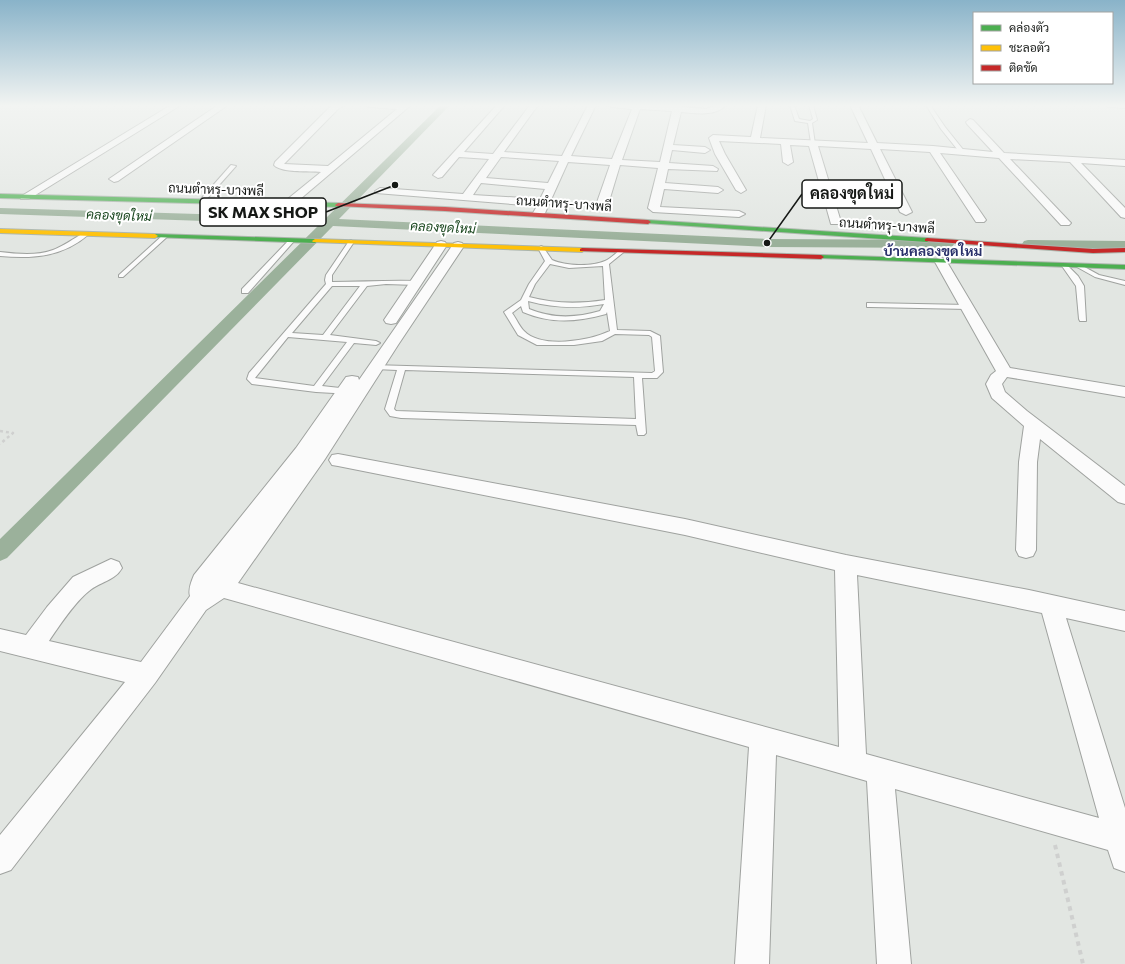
<svg xmlns="http://www.w3.org/2000/svg" width="1125" height="964" font-family="Commissioner,Sarabun,sans-serif">
<style>
.lines{fill:none;stroke-linecap:round;stroke-linejoin:round}
.canal{fill:#9bb19b;fill-rule:evenodd}
.lane-casing{stroke:#9fa29f;stroke-width:2}
.street-casing{stroke:#9fa29f;stroke-width:2}
.fast-casing{stroke:#abb5ac;stroke-width:2}
.slow-casing{stroke:#abb5ac;stroke-width:2}
.jam-casing{stroke:#abb5ac;stroke-width:2}
.path-far1{stroke:#cfd0cf;stroke-width:2.5;stroke-dasharray:3 3;stroke-linecap:butt}
.path{stroke:#cfd0cf;stroke-width:4;stroke-dasharray:4.5 4.5;stroke-linecap:butt}
.lane{fill:#fbfbfb;fill-rule:evenodd}
.street{fill:#fbfbfb;fill-rule:evenodd}
.fast{fill:#4caf50;fill-rule:evenodd}
.slow{fill:#ffc107;fill-rule:evenodd}
.jam{fill:#c62828;fill-rule:evenodd}
.labels{text-anchor:middle;dominant-baseline:central;stroke-width:4;stroke-linejoin:round;paint-order:stroke}
.far-street-label{font-size:13px;fill:#161916;stroke:#fff}
.far-water-label{font-size:13px;font-style:italic;fill:#1a471f;stroke:#fff}
.far-quarter-label{font-size:14px;font-weight:bold;fill:#2a316b;stroke:#fff}
.leader{fill:none;stroke:#161916;stroke-width:1.5}
.callout-dot{fill:#161916;stroke:#fff;stroke-width:1.5}
.callout{fill:#fff;stroke:#161916;stroke-width:1.5}
.callout-label{font-size:16px;text-anchor:middle;font-weight:bold;fill:#161916}
</style>
<rect width="100%" height="100%" fill="#e2e6e2"/>
<g class="lines">
<path class="canal" d="M441,105H450L339,219L767,239L948,240L952,241L954,244L952,247L948,248L767,247L333,226L7,558L0,561V539L319,225L0,214V208L326,218Z
M1028,240L1125,241V249L1024,247L1022,244L1024,241Z"/>
<g class="lane-casing">
<path id="lane" d="M790,105H794L799,119L810,121L813,119L809,105H813L817,120L812,123L815,144L811,143L808,123L795,121Z
M926,105H930L945,127L965,152V154H961L941,129Z
M231,165L236,166L204,202H200V200Z
M84,233L89,234C63,257 33,259 0,256V252C18,254 36,256 53,250C64,246 74,238 84,233Z
M163,235L168,236L123,277H119V275Z
M290,239L295,240L248,293H242V289Z
M351,240L354,242L332,275V282C360,282 388,280 416,281L419,283L416,285L386,284L367,286L330,335L376,341L380,343L376,345L354,343L322,386L349,389L353,392L352,394L316,392L252,384L247,379L249,373L326,284L325,280L326,275L349,241ZM332,286H360L323,335L292,333ZM288,337L347,342L314,386L255,378Z
M541,246L543,247L552,260C566,266 591,267 605,261C610,259 615,254 620,250L625,251L609,264L617,330L650,331L660,336L663,372L657,378H642L646,433L644,435H638L636,425L401,418L390,416L385,409L397,370L375,369H372L371,367L372,365L652,373L655,371L652,337L649,335L615,334L602,341L574,345H537L518,335L504,312L521,300L529,284L545,261L538,248ZM550,264L569,268L603,266L605,300C579,304 555,304 529,297L535,284ZM528,301C554,308 577,309 604,304L600,311C576,318 553,319 529,309ZM521,306L523,312C551,324 577,322 606,314L607,312L610,331C589,341 541,349 524,331C519,326 516,318 512,313ZM405,370L634,377L636,419L396,411L394,409Z
M1079,264L1099,275L1125,281V285L1095,277L1077,267L1076,266Z
M1063,265H1067L1078,276L1084,286L1086,321H1080L1079,319L1076,286L1062,266Z
M867,303L968,305L972,307L968,309L870,307H867Z"/>
</g>
<g class="street-casing">
<path id="street" d="M171,105H181L29,199H21L20,197Z
M218,105H228L118,181L114,182L109,179Z
M332,105H345L338,109L284,164L328,166L397,109L369,107L365,105H411L292,206H284L283,204L284,202L321,172C310,171 281,173 274,165L275,162Z
M497,105H505L464,152L493,154L530,105H538L504,152L562,156L588,105H596L571,156L612,159L632,109L612,107L608,105L674,106V105H682V107L706,109L717,105H726C715,117 695,113 681,112L673,145L705,147L710,150L705,153L672,150L669,163L713,166L718,169L717,171L668,169L665,183L718,187L723,190L718,193L664,189L660,207L739,211L745,214L739,217L653,212L648,208L658,168L620,165L607,208L605,210H597L595,208L610,165L568,162L545,213L539,216L533,213L537,206L376,193L375,191L380,188L463,194L489,159L459,157L442,177L438,178L433,175ZM640,109L672,111L660,162L622,160ZM501,157L559,161L548,183L486,178ZM481,183L545,189L540,199L473,195Z
M758,105H766L760,138L868,143L850,105H858L877,143L933,146L993,152L967,124L966,122L970,119L973,120L1004,153L1125,160V166L1081,163L1125,208V218L1121,217L1070,162L1010,159L1069,221L1071,223L1069,225H1061L999,158L940,153L986,220L984,222H976L930,152L880,149L912,212L906,215L900,212L871,149L818,146L841,222L839,224H831L809,146L790,145L793,162L788,165L783,162L781,144L719,141L725,154L746,190L741,193L736,190L715,154L709,138L713,135L751,137Z
M1105,105H1125V108L1109,107Z
M441,241L445,242L447,245L398,320L396,323L391,324L386,323L384,320L437,242Z
M458,242L462,243L464,246L398,345L325,459L238,583L839,747L835,570L685,535L338,466L332,465L329,460L332,455L338,454L685,519L846,555L1029,590L1125,611V631L1066,618L1125,808V872L1114,868L1108,850L895,789L911,964H877L867,781L776,755L769,964H735L749,747L224,598L206,610L155,683L11,870L0,874V835L125,682L0,651V629L26,635L47,607L73,577L111,559L119,562L122,568C115,581 99,582 89,591C75,602 59,626 49,641L141,662L190,596C188,590 191,582 194,575L296,448L346,377L352,376L358,377L359,380L454,243ZM857,575L1042,613L1099,818L866,754Z
M941,258L945,259L947,262L1010,368L1125,387V397L1007,377L1002,384L1005,392L1027,411L1125,486V504L1118,502L1040,439L1037,462L1036,550L1033,556L1026,558L1019,556L1016,550L1019,462L1024,426L992,398L986,384L991,375L996,371L935,262L937,259Z"/>
</g>
<g class="fast-casing">
<path id="fast" d="M0,194L338,203L341,205L338,207L0,198Z
M648,220L927,238L930,240L927,242L646,223V221Z
M155,234L315,239L318,241L315,243L153,237L152,236Z
M821,255L1125,265V269L819,258V256Z"/>
</g>
<g class="slow-casing">
<path id="slow" d="M0,229L155,234L158,236L155,238L0,233Z
M315,239L582,248L585,250L582,252L313,242L312,241Z"/>
</g>
<g class="jam-casing">
<path id="jam" d="M338,203L445,207L648,220L651,222L648,224L445,211L336,206L335,205Z
M927,238L1093,249L1125,248V252L1093,253L925,241V239Z
M582,248L821,255L824,257L821,259L580,251V249Z"/>
</g>
<path class="path-far1" d="M0,431L13,433L0,444"/>
<path class="path" d="M1055,845L1083,964"/>
<use href="#lane" class="lane"/>
<use href="#street" class="street"/>
<use href="#fast" class="fast"/>
<use href="#slow" class="slow"/>
<use href="#jam" class="jam"/>
</g>
<linearGradient id="sky" x2="0" y2="1"><stop stop-color="#89b3c9"/><stop offset="0.44" stop-color="#f2f4f2"/><stop offset="1" stop-color="#f2f4f2" stop-opacity="0"/></linearGradient>
<rect width="1125" height="240" fill="url(#sky)"/>
<g class="labels">
<g class="far-street-label">
<text transform="translate(216 189) rotate(2)">ถนนตำหรุ-บางพลี</text>
<text transform="translate(564 203) rotate(4)">ถนนตำหรุ-บางพลี</text>
<text transform="translate(887 225) rotate(4)">ถนนตำหรุ-บางพลี</text>
</g>
<g class="far-water-label">
<text transform="translate(119 215) rotate(2)">คลองขุดใหม่</text>
<text transform="translate(443 227) rotate(3)">คลองขุดใหม่</text>
</g>
<g class="far-quarter-label">
<text x="933" y="250">บ้านคลองขุดใหม่</text>
</g>
</g>
<path class="leader" d="M767 243L802 194M395 185L326 212"/>
<g class="callout-dot">
<circle cx="767" cy="243" r="4"/>
<circle cx="395" cy="185" r="4"/>
</g>
<g class="callout">
<rect x="802" y="180" width="100" height="28" rx="4"/>
<rect x="200" y="198" width="126" height="28" rx="4"/>
</g>
<g class="callout-label">
<text x="852" y="199">คลองขุดใหม่</text>
<text x="263" y="218">SK MAX SHOP</text>
</g>
<rect x="973" y="12" width="140" height="72" fill="#ffffff" stroke="#a2a3a2"/>
<rect x="981" y="25" width="20" height="6" fill="#4caf50" stroke="#a2a3a2"/>
<text x="1009" y="32" font-size="12" fill="#161916">คล่องตัว</text>
<rect x="981" y="45" width="20" height="6" fill="#ffc107" stroke="#a2a3a2"/>
<text x="1009" y="52" font-size="12" fill="#161916">ชะลอตัว</text>
<rect x="981" y="65" width="20" height="6" fill="#c62828" stroke="#a2a3a2"/>
<text x="1009" y="72" font-size="12" fill="#161916">ติดขัด</text>
</svg>
